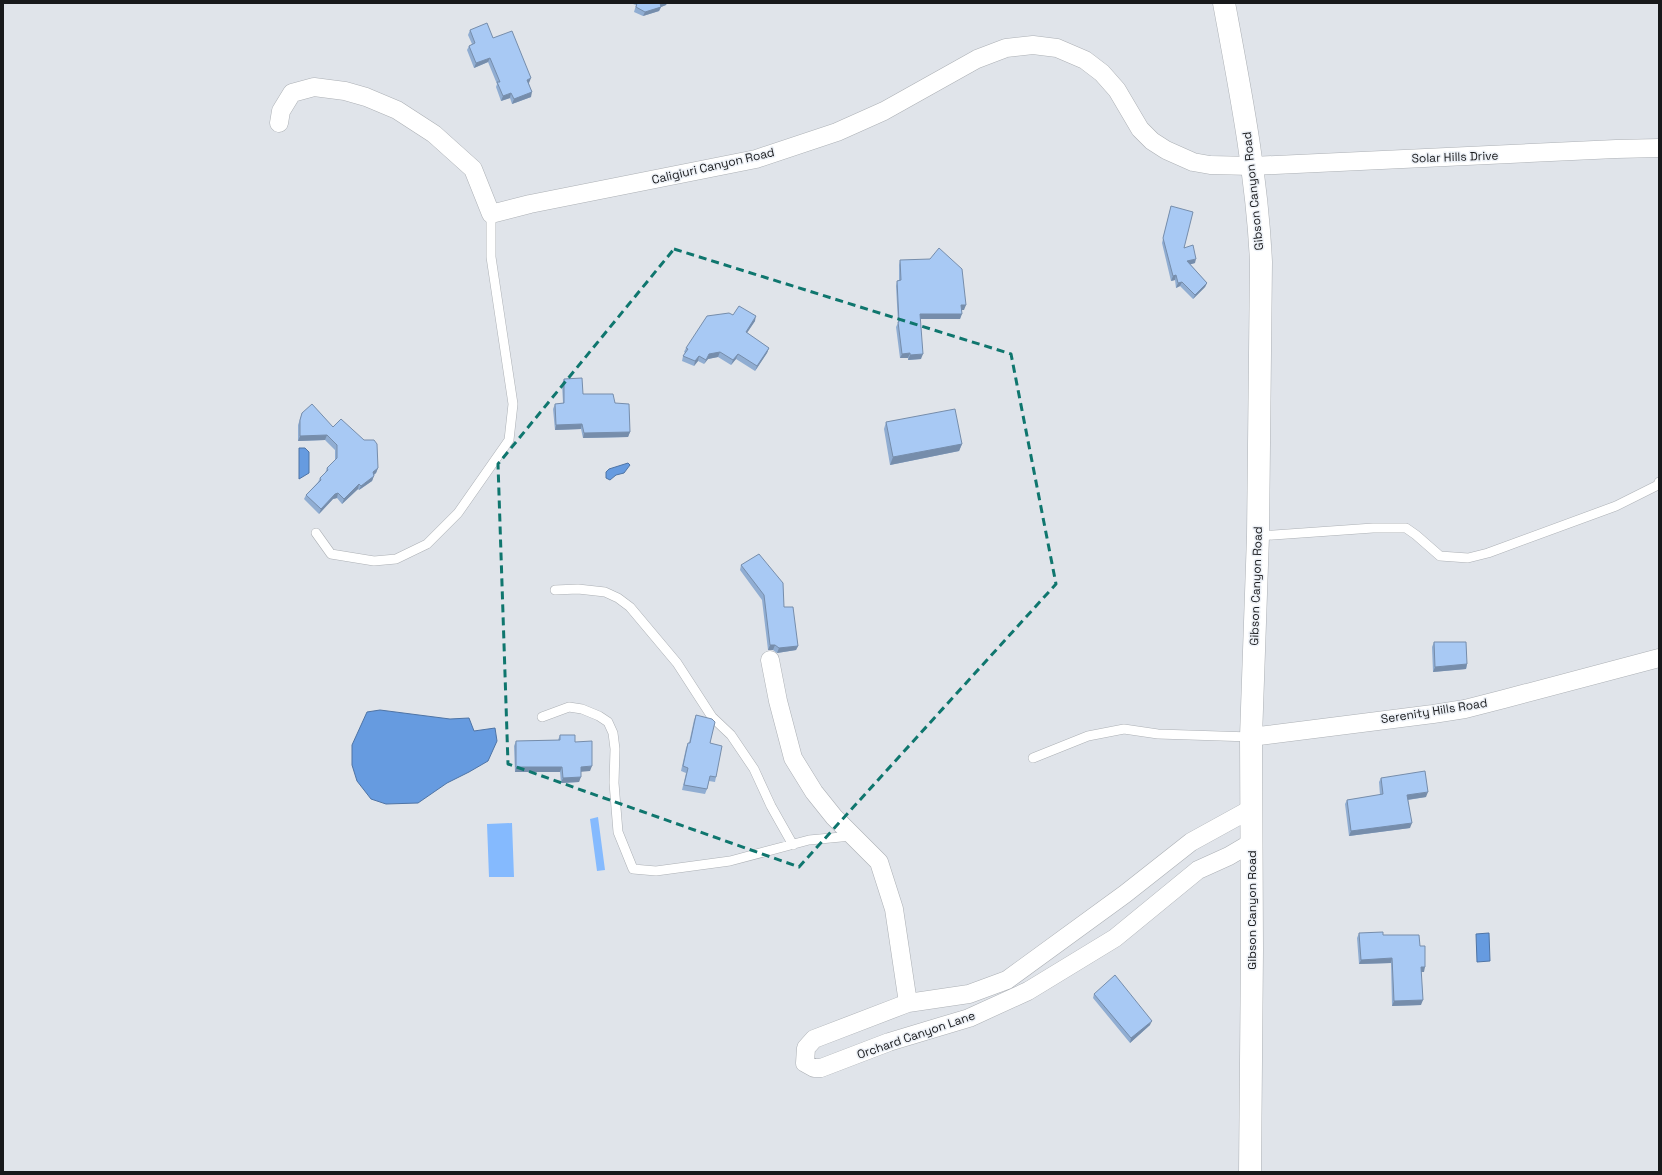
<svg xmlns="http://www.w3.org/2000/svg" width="1662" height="1175" font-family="'Space Grotesk',sans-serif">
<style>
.green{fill:#85bafe}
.water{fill:#669be0;stroke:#4f74a5}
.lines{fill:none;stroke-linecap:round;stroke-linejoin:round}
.service-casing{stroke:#acb0b5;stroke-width:10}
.minor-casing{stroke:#acb0b5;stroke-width:19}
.secondary-casing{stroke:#acb0b5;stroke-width:23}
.service{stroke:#fff;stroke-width:9}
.minor{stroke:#fff;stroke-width:18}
.secondary{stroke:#fff;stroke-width:22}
.wall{fill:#90add2}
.shaded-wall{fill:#768dab}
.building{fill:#a8c9f4;stroke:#768dab}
.marked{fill:none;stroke:#0f766e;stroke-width:3;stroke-dasharray:8 5;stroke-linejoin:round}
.labels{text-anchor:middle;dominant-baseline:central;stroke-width:3;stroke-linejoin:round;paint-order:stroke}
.street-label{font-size:12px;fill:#18191b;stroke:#edf1f7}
</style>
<rect width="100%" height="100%" fill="#e0e4ea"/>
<path class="green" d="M598,817L605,870L597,871L590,819Z
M512,823L514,877H489L487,824Z"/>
<path class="water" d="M299,448H305L309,452V473L299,479Z
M628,463L630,465L624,473L616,475L610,480L606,478V472L609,469Z
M380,710L450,719L469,718L474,731L495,728L497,741L488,761L469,772L447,783L418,803L386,804L371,799L357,781L352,765V745L367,712Z
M1489,933L1490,961L1477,962L1476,934Z"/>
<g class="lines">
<g class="service-casing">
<path id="service" d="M316,533L331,554L374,561L396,559L427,544L458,513L509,440L513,404L491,257V214
M1258,536L1373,528H1406L1416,535L1440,556L1468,558L1488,553L1616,506L1658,485L1659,482
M555,590L578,589L605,592L618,598L630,607L677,663L712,717L731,735L754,769L771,806L793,845
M542,717L569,707L582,709L599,716L608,722L613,733L615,749L614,783L618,832L633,869L656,871L730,861L809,840L852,836
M1033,758L1088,736L1124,729L1158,734L1251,737"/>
</g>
<g class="minor-casing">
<path id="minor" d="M279,123L281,111L292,93L314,87L345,91L366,97L397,110L434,134L473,169L491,214L530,204L756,159L837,132L884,111L977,59L1006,48L1033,45L1057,48L1085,60L1102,73L1117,90L1140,129L1152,141L1166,150L1193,162L1210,165L1252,166L1616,149L1659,148
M770,660L778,701L793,758L814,792L834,817L879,862L894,909L908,1003
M1251,737L1433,714L1465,709L1504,699L1659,658
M1251,809L1191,842L1125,894L1007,980L969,994L908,1003L814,1039L806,1048L805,1063L814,1068H821L889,1042L969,1018L1028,991L1115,938L1198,870L1229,856L1251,843"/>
</g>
<g class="secondary-casing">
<path id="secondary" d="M1224,3C1240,89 1257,175 1261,262L1258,536L1251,737L1252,950L1250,1172"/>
</g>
<use href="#service" class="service"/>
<use href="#minor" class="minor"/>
<use href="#secondary" class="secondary"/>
</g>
<path class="wall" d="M630,3H667L666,5L661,7L659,11L643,16L634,12L636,5Z
M470,30L493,38L529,83L531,97L512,104L510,98L501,101L496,87L497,84L488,62L474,68L467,50L469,46L472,44L468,35Z
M1171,206L1184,248L1195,263L1190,264L1207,283L1205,287L1193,299L1180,286L1176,288L1175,280L1171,281L1162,243Z
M900,260L964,310H962L960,319H920L921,359L908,360V358H900L896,327L898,323L896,286L897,281L899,280V265Z
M733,315L755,321L747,333L769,348L767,353L755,371L736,359L731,365L718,357L708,359L704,364L698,361L694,366L682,361L683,356L685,353L684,352L686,348Z
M564,379L583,394L615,403L630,432L628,437L583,438L581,429L555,430L553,409L555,404L563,403L562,384Z
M302,413L333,427L378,468L376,473L374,475L372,481L359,490L358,489L342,504L337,498L333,499L319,514L304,499L306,495L318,482L320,478L325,473L327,468L335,460V450L325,440L298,441V425Z
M886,422L962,444L959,451L890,465L884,429Z
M741,565L784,607L798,646L796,650L777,653L773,650H768L762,600L740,570Z
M1434,642L1467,664L1466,669L1433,672L1432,647Z
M696,715L710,743L716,777L715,782L709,781L707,789L705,794L682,790L686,773L681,771L686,748L688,743H689L694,720Z
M560,735L575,742L590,771H581L579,782L561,783L560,772H515L514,746L516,741L558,740Z
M1381,778L1426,797L1408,800L1410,828L1349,836L1345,804L1347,800L1380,795L1379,782Z
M1359,933L1383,935L1420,946L1424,972H1421V1005L1392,1006L1391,963L1359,964L1357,938Z
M1094,994L1150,1025L1130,1043L1093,998Z"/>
<path class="shaded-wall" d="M660,3H667L666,5L661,7L659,11L643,16L645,12Z
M490,58L488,62L474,68L476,63Z
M531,78L529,83L526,84L527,80Z
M532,92L531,97L512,104L514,99Z
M511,93L510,98L501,101L503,96Z
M1196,259L1195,263L1185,266L1187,261Z
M1176,275L1175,280L1171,281L1173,276Z
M1182,282L1180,286L1176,288L1178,283Z
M1207,283L1205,287L1193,299L1195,295Z
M961,305H966L964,310H959Z
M920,314H962L960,319H918Z
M756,316L755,321L744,337L746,332Z
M769,348L767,353L755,371L757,366Z
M720,352L718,357L708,359L704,364L709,354Z
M910,353L908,358H900L902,354Z
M738,354L736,359L731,365L733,360Z
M923,354L921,359L908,360L910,355Z
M699,356L698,361L694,366L695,361Z
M582,424L581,429L555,430L556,425Z
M630,432L628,437L583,438L584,433Z
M327,435L325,440L298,441L300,436Z
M962,444L959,451L890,465L893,457Z
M378,468L376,473L372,476L373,472Z
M374,476L372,481L359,490L361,486Z
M359,484L358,489L342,504L344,499Z
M338,493L337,498L333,499L319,514L321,509L335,494Z
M770,645H775L773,650H768Z
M798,646L796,650L777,653L779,648Z
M1467,664L1466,669L1433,672L1435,667Z
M592,766L590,771L579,772L581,767Z
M516,767H562L560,772H515Z
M581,777L579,782L561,783L563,778Z
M1428,792L1426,797L1406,800L1407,795Z
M1412,823L1410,828L1349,836L1351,831Z
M1392,958L1391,963L1359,964L1361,960Z
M1421,967H1425L1424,972H1419Z
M1423,1000L1421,1005L1392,1006L1394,1001Z
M1152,1021L1150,1025L1130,1043L1131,1038Z"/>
<path class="building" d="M637,3H660L661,7L645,12L636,7Z
M487,23L493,38L512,31L531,78L527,80L532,92L514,99L511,93L503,96L497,82H500L490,58L476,63L469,46L475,43L470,30Z
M1171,206L1193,212L1184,248L1193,245L1196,259L1187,261L1207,283L1195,295L1182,282L1178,283L1176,275L1173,276L1163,238Z
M939,248L962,269L966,305H961L962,314H920L923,354L910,355V353L902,354L898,322H899L897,281L901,280L900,260L930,259Z
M739,306L756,316L746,332L769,348L757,366L738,354L733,360L720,352L709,354L706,360L699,356L695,361L683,356L688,349L686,348L707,316L729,313L733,315Z
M582,378L583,394H613L615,403L629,404L630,432L584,433L582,424L556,425L555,404L564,403V379Z
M312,404L333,427L341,419L364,440H374L377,444L378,468L373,472L374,476L361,486L359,484L344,499L338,493L335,494L321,509L306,495L321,480L320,478L328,470L327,468L337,458V445L327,435L300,436V420L302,413Z
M955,409L962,444L893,457L886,422Z
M759,554L783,583L784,607H793L798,646L779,648L775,645H770L764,595L741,565Z
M1434,642H1466L1467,664L1435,667Z
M696,715L712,719L715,722L710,743L722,746L716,777L710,776L707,789L684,785L688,768L683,766L688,743H690Z
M560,735H575V742L592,741V766L581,767V777L563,778L562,767H516V741L560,740Z
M1425,771L1428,792L1407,795L1412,823L1351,831L1347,800L1383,794L1381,778Z
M1383,932V935H1419L1420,946H1425V967H1421L1423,1000L1394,1001L1392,958L1361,960L1359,933Z
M1115,975L1152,1021L1131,1038L1094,994Z"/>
<path class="marked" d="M674,249L1011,354L1056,584L799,867L508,764L498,464Z"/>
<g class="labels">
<g class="street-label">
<text transform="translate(1455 157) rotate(-2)">Solar Hills Drive</text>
<text transform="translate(713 166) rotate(-13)">Caligiuri Canyon Road</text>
<text transform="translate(1253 191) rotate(-96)">Gibson Canyon Road</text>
<text transform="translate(1256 586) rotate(-88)">Gibson Canyon Road</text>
<text transform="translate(1434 711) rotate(-9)">Serenity Hills Road</text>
<text transform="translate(1252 910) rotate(-90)">Gibson Canyon Road</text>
<text transform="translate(916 1035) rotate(-19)">Orchard Canyon Lane</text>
</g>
</g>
<rect width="1662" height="1175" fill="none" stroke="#18191b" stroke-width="8"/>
</svg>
